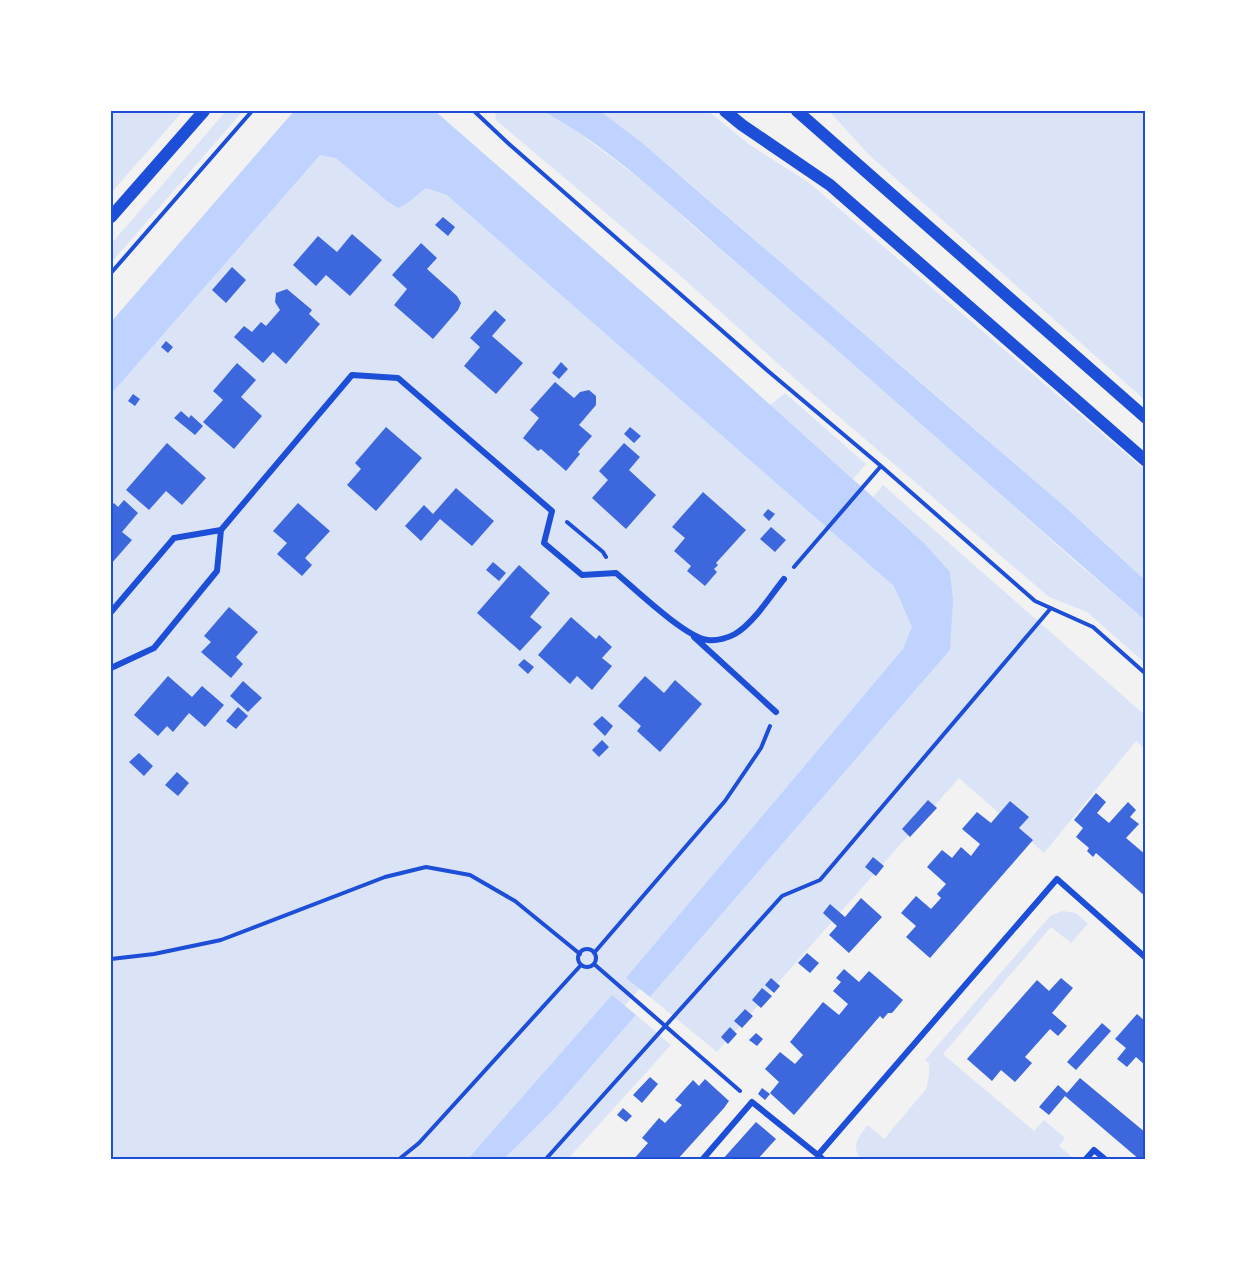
<svg xmlns="http://www.w3.org/2000/svg" width="1257" height="1271" font-family="Helvetica,sans-serif">
<style>
.green{fill:#dbe4f7}
.water{fill:#bfd3fe}
.building{fill:#3d67dc}
.lines{fill:none;stroke-linecap:round;stroke-linejoin:round}
.path{stroke:#1d4ed8;stroke-width:4}
.minor{stroke:#1d4ed8;stroke-width:6}
.secondary{stroke:#1d4ed8;stroke-width:12}
.neatline{fill:none;stroke:#1d4ed8;stroke-width:2}
</style>
<rect width="100%" height="100%" fill="#f2f2f2"/>
<path class="green" d="M114,111H183L111,193V114Z
M226,111H243L111,263V244Z
M358,111L924,543L873,497L883,485L1146,716V750L1136,741L1044,853L959,778L717,1052L650,997L950,650L949,647L485,1160H111V359Z
M495,111H543L567,124L657,192L695,228L853,362L1070,557L1146,621V664L1087,612L1049,597L803,386L685,280L496,120Z
M600,111H708L750,145L808,182L1146,471V581C1034,478 917,379 801,280C735,223 670,164 600,111Z
M829,111H1146V401L868,154Z
M785,393L866,464L853,479L770,405Z
M1062,911L1076,913L1088,924L1071,943L1051,927L943,1054L1034,1131L1044,1120L1065,1138L1059,1146L1073,1158L1072,1160H862C850,1147 858,1137 868,1125L884,1139L926,1089L929,1076V1063L925,1060L1050,916Z
M636,1015L671,1045L567,1160H503L556,1107Z"/>
<path class="water" d="M294,111H435L718,358L924,543L950,572L953,600L950,650L650,997L626,978L903,649L912,627L894,586L447,195L426,188C416,195 410,203 398,208L387,201L336,158L320,155L111,394V322Z
M543,111H600L641,142L1065,507L1146,581V621C1009,504 876,382 739,265C677,212 615,150 543,111Z
M612,995L636,1015L556,1107L503,1160H467Z"/>
<path class="building" d="M443,217L455,227L448,236L435,225Z
M352,234L382,260L350,296L326,275L316,286L293,265L318,236L337,252Z
M421,243L437,258L427,269L457,296L461,303L458,310L433,339L394,305L407,289L392,275Z
M232,267L246,280L226,303L212,290Z
M287,289L312,310L309,314L320,324L286,364L273,352L263,363L234,337L244,326L252,332L261,322L266,326L280,310L275,302L276,293Z
M495,310L506,320L492,336L523,363L496,394L464,366L480,347L470,338Z
M166,341L173,347L168,353L161,347Z
M561,362L568,369L559,379L552,373Z
M237,363L256,380L241,397L262,416L234,449L203,422L223,400L213,391Z
M555,382L574,398L580,392L589,390L596,396V405L579,425L592,436L578,452L580,454L566,471L541,449L538,451L523,438L539,418L530,410Z
M133,394L140,399L135,406L128,401Z
M181,411L189,418L191,415L203,426L195,435L174,418Z
M386,427L422,458L376,511L347,485L361,469L355,463Z
M630,427L641,436L634,443L624,434Z
M167,443L206,478L182,505L166,491L149,510L126,490Z
M624,443L640,457L629,470L656,495L626,529L592,498L608,480L599,471Z
M456,488L494,521L472,546L440,519L421,541L405,526L424,505L433,514Z
M703,492L746,530L716,563L718,565L714,569L717,572L705,586L687,571L691,566L674,551L685,538L672,527Z
M124,500L138,513L122,532L132,540L111,564V506L114,503L118,507Z
M298,503L330,531L305,558L312,565L302,576L277,554L287,543L273,531Z
M768,509L775,514L769,521L763,515Z
M771,527L786,540L775,552L760,539Z
M493,562L506,573L499,581L486,570Z
M519,565L550,593L530,617L542,627L520,651L477,613Z
M229,607L258,632L236,657L243,664L231,678L201,652L211,642L204,636Z
M571,617L596,639L599,635L612,647L602,658L612,666L592,690L577,676L570,684L538,655Z
M524,659L534,667L528,674L518,665Z
M168,676L192,697L202,686L224,705L205,727L189,713L173,732L167,726L158,736L134,715Z
M645,676L664,693L675,680L702,704L660,752L637,731L641,726L618,706Z
M243,681L262,698L248,712L230,696Z
M238,707L248,716L236,729L226,721Z
M602,716L613,726L605,736L593,724Z
M602,740L609,747L599,757L592,750Z
M139,753L153,766L144,776L129,762Z
M177,772L189,783L178,796L165,785Z
M1096,793L1106,802L1097,813L1109,823L1128,802L1136,810L1130,817L1139,824L1126,838L1146,855V897L1096,853L1093,857L1087,851L1089,848L1076,837L1083,828L1074,820Z
M928,800L937,808L910,837L902,829Z
M1010,801L1029,817L1019,828L1033,840L930,958L906,937L916,926L901,913L916,896L931,909L941,898L937,894L946,884L927,867L942,850L952,858L961,847L971,856L980,844L962,829L977,812L991,823Z
M873,857L884,866L876,876L865,867Z
M861,898L882,917L849,953L829,935L837,926L823,913L830,904L845,917Z
M807,953L819,963L810,973L798,963Z
M844,969L859,982L869,971L903,1000L892,1013H888L883,1019L880,1016L794,1115L770,1093L779,1082L765,1069L780,1052L795,1064L803,1055L790,1042L823,1002L839,1015L848,1004L833,991L841,982L836,978Z
M771,978L780,986L774,993L765,985Z
M1061,978L1073,988L1052,1013L1067,1026L1058,1036L1050,1029L1025,1057L1032,1063L1015,1082L1001,1070L992,1081L967,1059L1037,980L1049,991Z
M762,988L772,996L761,1008L752,1000Z
M745,1009L753,1016L742,1028L734,1021Z
M1137,1014L1146,1022V1066L1136,1057L1127,1067L1117,1059L1126,1048L1115,1039Z
M1102,1023L1111,1031L1076,1070L1067,1062Z
M730,1027L737,1034L728,1044L721,1037Z
M756,1033L763,1039L757,1046L749,1040Z
M650,1077L658,1084L642,1103L633,1095Z
M1080,1078L1146,1133V1160H1140L1065,1096L1049,1115L1039,1107L1058,1085L1067,1093Z
M705,1079L729,1101L724,1108L677,1160H633L648,1143L642,1138L659,1118L665,1123L682,1105L675,1100L693,1080L699,1086Z
M762,1088L770,1094L765,1100L758,1094Z
M623,1108L632,1116L626,1122L617,1115Z
M756,1122L776,1139L766,1150L757,1160H722Z"/>
<g class="lines">
<path class="path" d="M474,111L509,144L768,371L881,466L1035,601L1093,627L1146,674
M111,273L252,111
M567,522L603,552L606,557
M794,567L881,466
M578 958a9 9 0 1 1 18 0a9 9 0 1 1-18 0Z
M594,953L725,801L761,748L770,726
M111,959L154,954L221,940L385,877L426,867L470,875L515,901L580,954
M594,964L740,1091
M398,1160L419,1143L581,965
M545,1160L782,896L820,880L1051,608"/>
<path class="minor" d="M111,612L174,538L221,530
M694,637L776,712
M111,668L154,648L217,571L221,530L352,375L398,378L552,511L544,543L582,575L616,573C635,589 686,638 708,640C717,641 728,638 735,634C753,624 771,595 784,579
M818,1155L1057,879L1146,958
M702,1160L752,1102L824,1160
M1085,1160L1094,1150L1106,1160"/>
<path class="secondary" d="M725,111L742,125L830,185L1146,461
M797,111L1146,418
M111,217L204,111"/>
</g>
<rect width="1257" height="1271" fill="none" stroke="#ffffff" stroke-width="225"/>
<rect x="112" y="112" width="1032" height="1046" class="neatline"/>
</svg>
